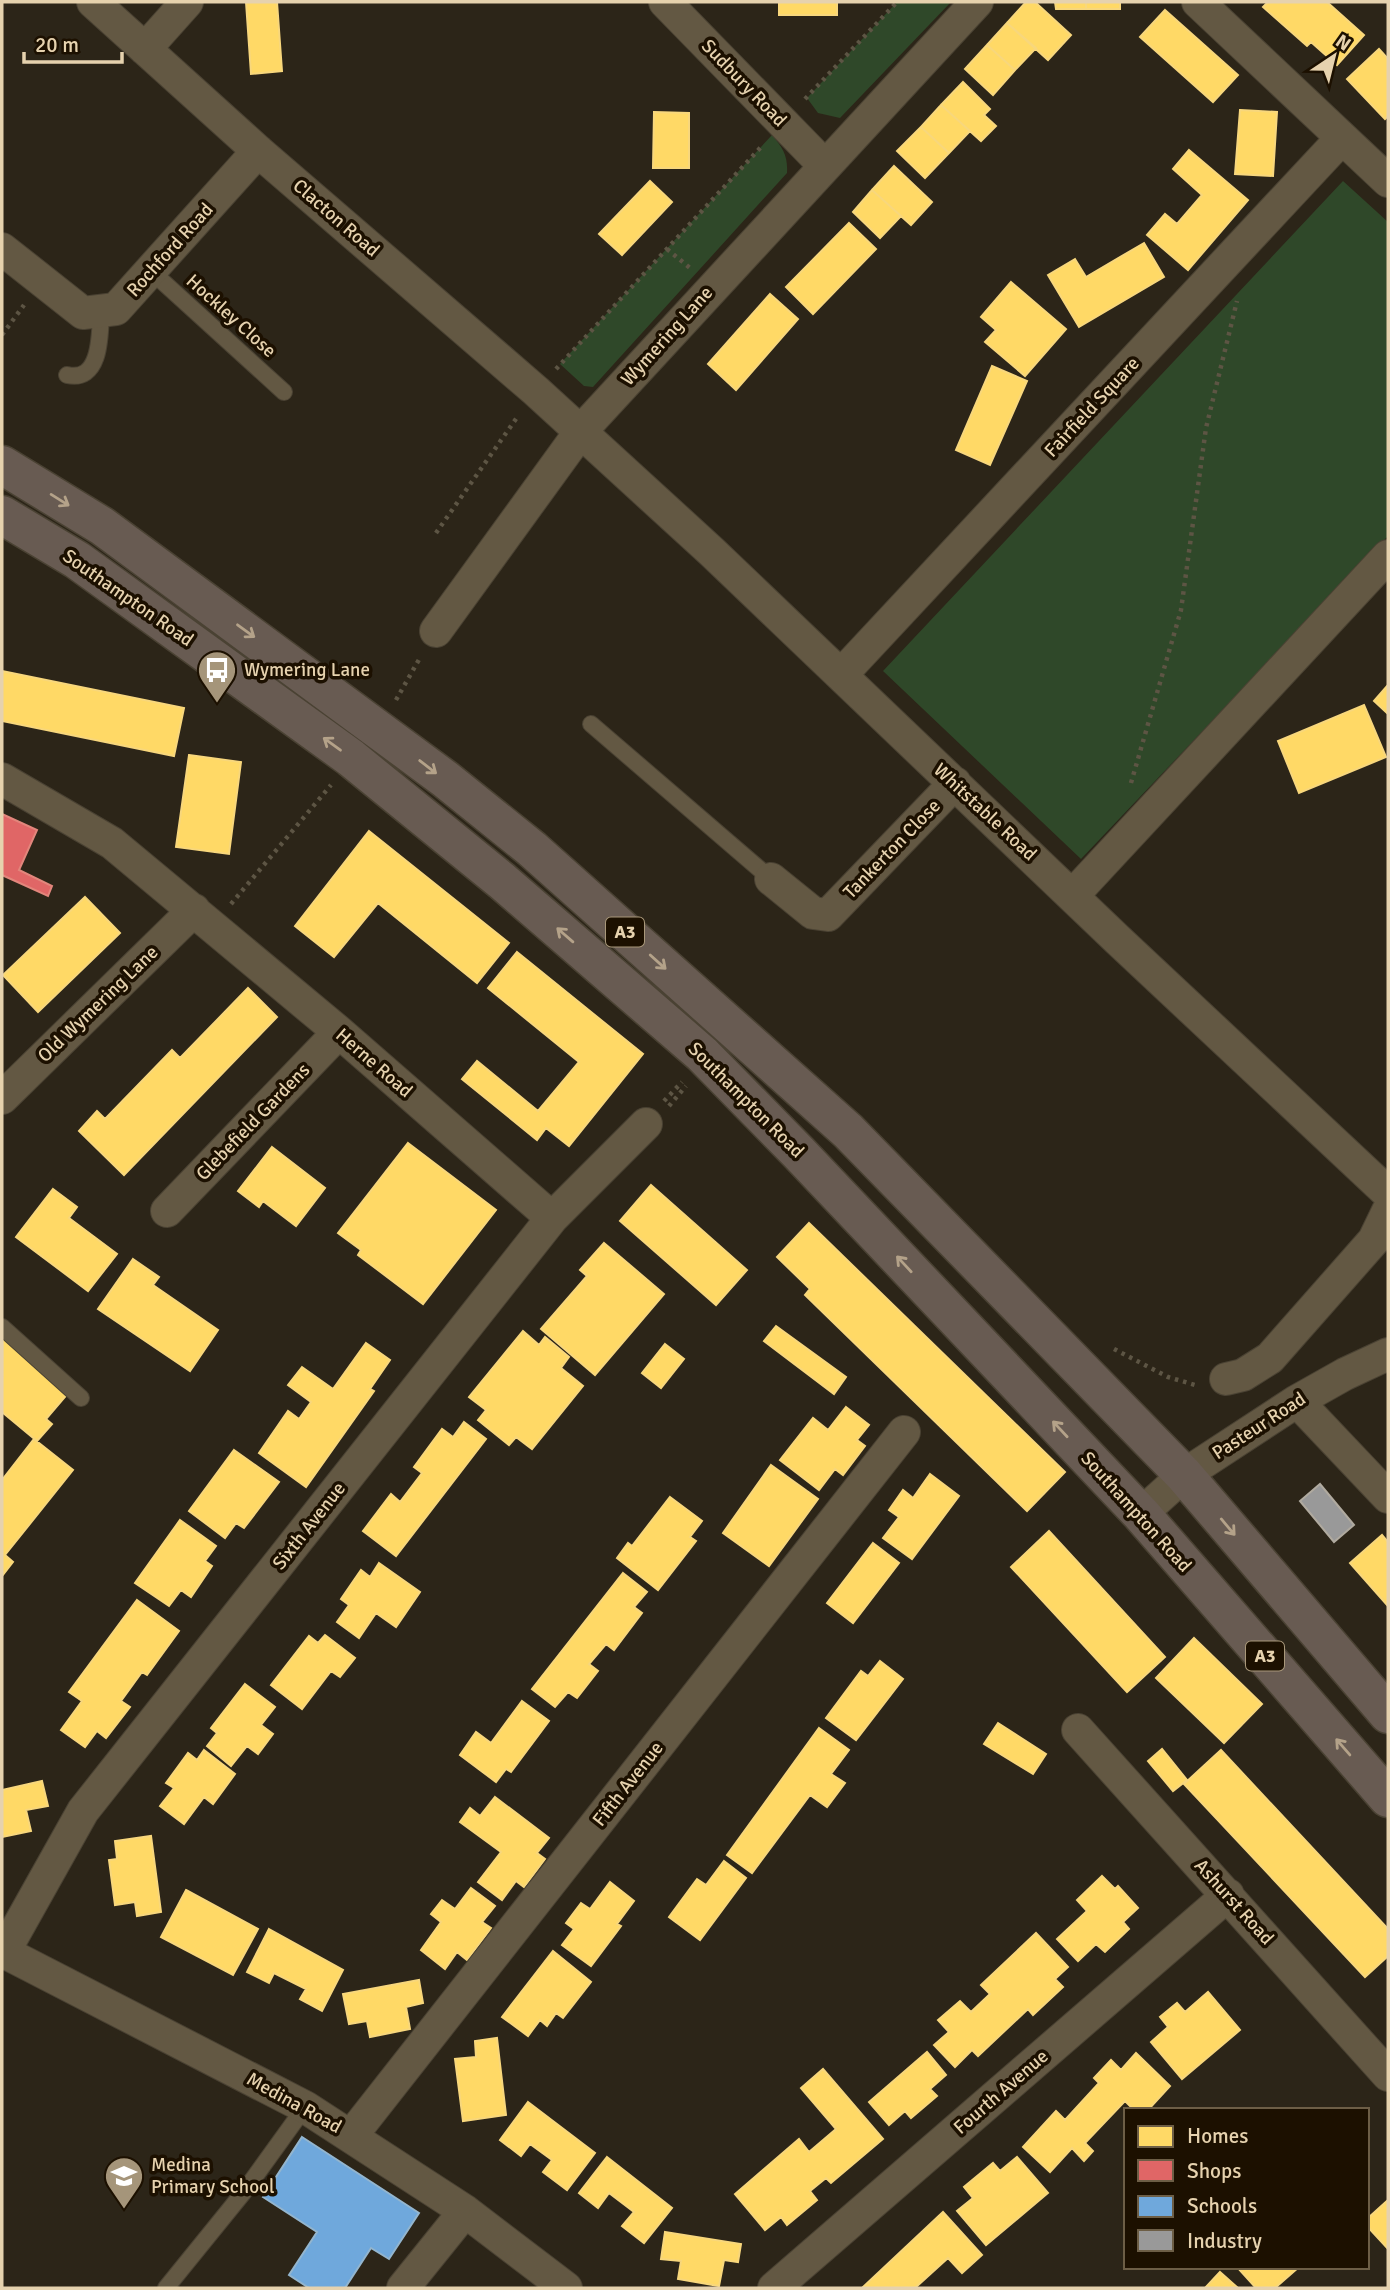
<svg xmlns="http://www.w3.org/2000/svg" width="1390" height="2290" font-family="Signika,sans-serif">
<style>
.green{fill:#2f4829}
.homes{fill:#ffd966;stroke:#f8d77c;stroke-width:2}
.shops{fill:#e06666;stroke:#e2867c;stroke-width:2}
.schools{fill:#6fa8dc;stroke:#93b5ce;stroke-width:2}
.industry{fill:#999;stroke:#b0aa9f;stroke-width:2}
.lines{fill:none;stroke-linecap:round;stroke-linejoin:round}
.service-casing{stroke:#4a4233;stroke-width:18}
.minor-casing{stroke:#4a4233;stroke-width:34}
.primary-casing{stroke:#4a4233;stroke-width:41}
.path{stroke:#5d5544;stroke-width:4.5;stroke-dasharray:3.5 5;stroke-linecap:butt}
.service{stroke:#635843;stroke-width:16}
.minor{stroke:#635843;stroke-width:32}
.primary{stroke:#685b52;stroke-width:38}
.oneway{stroke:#b4a289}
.labels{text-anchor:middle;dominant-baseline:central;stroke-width:7;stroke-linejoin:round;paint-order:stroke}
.shield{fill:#1c1000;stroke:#a9987a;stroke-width:2}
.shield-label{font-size:18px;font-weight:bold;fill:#e6d2ae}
.street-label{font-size:19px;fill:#e6d2ae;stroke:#1c1000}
.poi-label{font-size:19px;fill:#e6d2ae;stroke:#1c1000;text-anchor:start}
</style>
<rect width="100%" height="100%" fill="#2c2518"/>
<path class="green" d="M897,2H951L840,118L818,113L807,98Z
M772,135C783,148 788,156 787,173L593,387L584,386L560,364Z
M1343,181L1388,222V536L1081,859L883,671Z"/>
<path class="homes" d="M246,2H277L282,71L251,74Z
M779,2H837V15H779Z
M1026,2H1035L1071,35L1048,60L1007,23Z
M1055,2H1086V9H1056Z
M1086,2H1120V9H1086Z
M1268,2H1327L1364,35L1337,65L1311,42L1307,46L1263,7Z
M1165,10L1238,75L1213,102L1140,37Z
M1007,23L1036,48L1015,70L987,45Z
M987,45L1015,70L993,95L965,69Z
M1379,49L1388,59V116L1385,119L1347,79Z
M963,82L990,109L984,115L996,126L981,141L941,105Z
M941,105L970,131L949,153L921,127Z
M1240,110L1277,112L1273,176L1235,174Z
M654,112L689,113V168H653Z
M921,127L949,153L925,178L897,151Z
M1189,150L1248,200L1188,270L1147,235L1165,214L1177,224L1202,195L1173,169Z
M894,166L932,202L911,225L872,190Z
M650,181L672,202L622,255L599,234Z
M872,190L901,216L880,238L853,212Z
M849,223L876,249L813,314L786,287Z
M1144,243L1164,277L1079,327L1048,275L1075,259L1086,277Z
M1011,282L1066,329L1025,376L985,342L996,330L981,317Z
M770,294L798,319L736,390L708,364Z
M992,366L1027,381L990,465L956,450Z
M2,671L184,708L174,756L2,721Z
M1388,685V714L1374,701Z
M1364,705L1386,757L1299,793L1278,741Z
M189,755L241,762L229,854L176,847Z
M369,831L509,943L477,983L378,903L334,957L295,926Z
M85,897L120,933L38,1012L3,975Z
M517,952L643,1054L569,1146L546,1128L537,1140L462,1079L477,1061L538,1111L579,1062L488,988Z
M248,988L277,1017L124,1175L79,1131L97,1111L105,1119L172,1050L180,1058Z
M408,1143L496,1210L423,1304L358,1255L361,1250L338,1233Z
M272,1147L325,1188L296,1226L263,1201L259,1207L238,1191Z
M651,1185L747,1270L716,1305L620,1221Z
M53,1189L77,1207L69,1218L117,1254L88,1291L16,1237Z
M809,1223L1065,1472L1027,1511L805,1295L810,1289L777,1257Z
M604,1243L664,1294L595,1375L541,1329L587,1276L580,1270Z
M133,1259L159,1277L153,1285L218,1330L190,1371L98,1309Z
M776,1326L846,1377L834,1394L764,1341Z
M523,1331L539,1345L545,1337L569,1357L561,1368L583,1386L532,1449L516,1437L509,1445L478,1420L486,1410L469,1397Z
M3,1336L69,1392L46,1419L52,1424L37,1441L2,1412Z
M366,1343L390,1360L370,1389L374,1391L306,1487L259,1453L288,1411L299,1419L311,1402L288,1385L302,1367L333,1389Z
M665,1344L684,1359L661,1388L642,1373Z
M846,1407L869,1425L857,1440L865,1446L843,1475L835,1469L819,1490L780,1460L813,1418L828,1430Z
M464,1422L486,1439L396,1556L363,1531L391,1494L400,1502L422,1473L414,1467L442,1429L453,1437Z
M34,1439L73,1470L5,1555L13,1562L2,1576V1480Z
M234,1450L279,1482L244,1528L236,1523L225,1538L189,1511Z
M771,1465L818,1499L769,1566L723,1533Z
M930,1474L959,1496L912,1559L883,1538L899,1517L889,1510L903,1490L913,1498Z
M670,1497L702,1521L690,1537L696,1541L658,1590L617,1558L628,1543L632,1546Z
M180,1520L216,1546L205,1561L212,1566L191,1597L181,1590L169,1606L135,1583Z
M1049,1531L1165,1657L1127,1692L1011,1567Z
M1382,1535L1388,1542V1606L1350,1563Z
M873,1543L899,1563L853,1623L827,1603Z
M379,1563L420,1592L396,1627L376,1613L359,1638L337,1622L349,1605L341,1599L361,1570L370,1577Z
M623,1573L647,1592L634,1607L642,1613L614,1650L606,1644L589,1664L598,1671L577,1698L568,1692L555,1707L532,1689Z
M137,1600L179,1631L147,1675L142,1672L121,1701L130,1707L106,1738L97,1731L85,1747L61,1730L82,1701L69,1692Z
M325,1635L355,1658L340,1677L331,1671L302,1709L271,1685L309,1636L318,1643Z
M1194,1638L1262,1704L1224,1743L1156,1678Z
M880,1661L903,1679L856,1740L826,1718L861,1671L868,1676Z
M245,1684L275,1707L261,1725L273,1734L258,1754L247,1746L231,1766L207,1746L217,1733L211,1728Z
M522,1701L549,1721L511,1772L506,1769L496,1782L460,1755L476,1732L491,1743Z
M998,1723L1046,1754L1033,1774L984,1744Z
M819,1728L849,1750L831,1774L845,1783L827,1807L810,1795L752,1873L727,1855Z
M1162,1749L1187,1780L1173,1791L1148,1761Z
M204,1750L235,1774L213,1804L204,1797L184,1824L160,1806L174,1788L166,1783L188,1753L197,1760Z
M1221,1750L1388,1929V1956L1365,1977L1184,1784Z
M42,1781L48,1806L26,1810L31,1831L2,1837V1790Z
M495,1797L549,1838L537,1853L545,1859L524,1887L516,1881L502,1900L478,1882L501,1852L460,1822L470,1808L480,1816Z
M151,1836L161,1912L137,1916L135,1902L115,1905L109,1860L117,1859L115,1841Z
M724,1861L746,1878L700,1940L669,1917L697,1879L706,1885Z
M1102,1876L1115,1889L1118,1886L1138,1908L1123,1922L1129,1929L1105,1952L1096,1944L1078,1961L1057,1939L1087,1911L1077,1900Z
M610,1882L634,1901L617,1924L621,1926L591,1966L562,1945L574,1929L566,1923L581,1903L590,1909Z
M471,1888L495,1906L482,1922L491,1928L467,1960L457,1952L445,1969L421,1950L441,1922L431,1914L442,1900L455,1909Z
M186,1890L258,1929L233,1975L161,1937Z
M269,1929L343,1970L322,2011L300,1999L306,1989L274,1973L269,1983L247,1972Z
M1036,1933L1068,1967L1055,1979L1063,1987L1033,2015L1028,2009L978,2056L972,2050L955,2067L934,2045L949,2032L938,2020L960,2001L971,2012L990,1994L981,1985Z
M553,1951L591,1982L563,2018L556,2013L547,2026L540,2020L528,2036L502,2017Z
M419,1980L423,2003L406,2007L410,2029L370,2037L367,2021L349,2024L343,1994Z
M1208,1992L1240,2030L1182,2079L1151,2042L1168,2027L1160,2017L1177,2003L1185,2012Z
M497,2038L506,2115L463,2121L455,2059L476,2057L475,2041Z
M927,2052L946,2075L930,2089L937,2096L911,2118L905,2111L889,2125L869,2102Z
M1136,2053L1170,2086L1148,2110H1134L1125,2101L1085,2143L1093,2151L1084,2161L1072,2148L1050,2172L1023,2147L1056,2111L1065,2120L1099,2083L1094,2078L1111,2060L1121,2070Z
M823,2069L883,2139L831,2183L826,2178L810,2191L817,2200L787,2225L781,2217L765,2230L735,2194L799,2139L809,2152L836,2129L801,2088Z
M528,2102L595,2153L567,2190L543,2172L552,2160L530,2144L521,2156L500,2140Z
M607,2157L672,2208L644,2243L622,2226L634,2212L609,2193L598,2208L579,2193Z
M1017,2157L1048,2193L986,2245L957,2211L973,2198L964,2187L993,2163L1000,2171Z
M1387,2201L1388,2202V2249L1367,2226V2219Z
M943,2212L982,2255L962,2273L948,2258L915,2288H862Z
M665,2232L741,2244L738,2262L724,2260L719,2286L678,2279L681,2261L661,2259Z
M1237,2267H1299L1275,2288H1256Z
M1220,2272L1238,2288H1205Z"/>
<path class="shops" d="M2,814L37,830L19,870L52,886L48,896L2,875Z"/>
<path class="schools" d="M302,2137L419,2213L389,2259L371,2248L345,2288H309L289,2275L317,2232L263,2197Z"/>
<path class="industry" d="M1320,1484L1354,1525L1334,1542L1300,1501Z"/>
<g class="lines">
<g class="service-casing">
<path id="service" d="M151,271L284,392
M67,375C102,383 100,332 101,310
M591,724L771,879
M2,1327L81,1398
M166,2288L243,2193L305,2107"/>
</g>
<g class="minor-casing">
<path id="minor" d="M93,2L258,151L536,391L712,552L1118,940L1388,1193
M665,2L824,165
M1198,2L1388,181
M145,49L187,2
M2,249L83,313L116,309L258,151
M436,631L581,431L977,2
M841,675L1342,138
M2,779L112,843L339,1032L552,1218
M771,879L813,913L828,915L955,783
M1073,895L1388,556
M2,1098L194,910
M167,1211L339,1032
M1226,1379L1243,1375L1270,1358L1374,1240L1388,1211
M1297,1401L1388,1497
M1141,1514L1184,1475L1297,1401L1345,1374L1388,1354
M1078,1730L1388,2075
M2,1951L305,2107L465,2211L566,2288
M4,1952L83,1811L552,1218L646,1124
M352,2135L904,1432
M403,2288L465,2211
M774,2288L1228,1895"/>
</g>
<g class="primary-casing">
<path id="primary" d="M2,465L102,526L445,779L532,849L848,1131L1184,1475L1388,1714
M2,515L77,560L351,758L502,881L702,1054L799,1153L1141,1514L1388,1798"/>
</g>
<path class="path" d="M805,99L897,2
M667,249L690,268
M2,335L24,305
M556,369L761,147
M436,533L518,416
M396,700L421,656
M1131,783L1181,610L1206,428L1237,301
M231,904L331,785
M664,1101L682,1082
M669,1106L686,1086
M1114,1349L1168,1377L1195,1385"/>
<use href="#service" class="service"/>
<use href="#minor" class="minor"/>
<use href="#primary" class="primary"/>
</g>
<defs><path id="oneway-shaft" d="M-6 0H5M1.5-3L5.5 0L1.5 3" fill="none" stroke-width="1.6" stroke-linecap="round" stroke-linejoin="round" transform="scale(1.75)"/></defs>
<g class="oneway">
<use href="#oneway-shaft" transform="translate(60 500) rotate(32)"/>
<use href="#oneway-shaft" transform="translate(246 631) rotate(36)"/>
<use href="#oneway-shaft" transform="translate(332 744) rotate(-144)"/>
<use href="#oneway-shaft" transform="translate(428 767) rotate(38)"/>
<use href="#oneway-shaft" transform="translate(565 935) rotate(-139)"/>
<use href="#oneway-shaft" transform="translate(658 962) rotate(42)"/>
<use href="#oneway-shaft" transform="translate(904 1264) rotate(-133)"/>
<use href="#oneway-shaft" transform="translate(1060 1429) rotate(-133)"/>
<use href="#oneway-shaft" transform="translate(1228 1527) rotate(50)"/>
<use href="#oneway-shaft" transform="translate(1343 1747) rotate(-131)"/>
</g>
<defs>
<g id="bus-pin" transform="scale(2.0125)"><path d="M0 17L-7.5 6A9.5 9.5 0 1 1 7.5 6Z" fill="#a5957a" stroke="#1c1000"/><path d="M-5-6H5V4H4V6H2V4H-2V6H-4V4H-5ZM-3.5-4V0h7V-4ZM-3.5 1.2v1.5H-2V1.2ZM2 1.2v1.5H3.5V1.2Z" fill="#fff"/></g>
<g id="school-pin" transform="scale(2.0125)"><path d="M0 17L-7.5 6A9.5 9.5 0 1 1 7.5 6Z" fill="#a5957a" stroke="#1c1000"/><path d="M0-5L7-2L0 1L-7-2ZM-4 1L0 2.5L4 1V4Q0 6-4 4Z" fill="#fff"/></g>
</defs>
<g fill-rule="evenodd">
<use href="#bus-pin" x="217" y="670"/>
<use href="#school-pin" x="124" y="2176"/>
</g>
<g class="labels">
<g class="shield">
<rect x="606" y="917.5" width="38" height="29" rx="5"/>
<rect x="1246" y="1641.5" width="38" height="29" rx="5"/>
</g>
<g class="shield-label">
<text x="625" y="932">A3</text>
<text x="1265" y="1656">A3</text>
</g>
<g class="street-label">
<text transform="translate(744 83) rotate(46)">Sudbury Road</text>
<text transform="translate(336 218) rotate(41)">Clacton Road</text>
<text transform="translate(170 250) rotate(-48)">Rochford Road</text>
<text transform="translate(231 316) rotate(42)">Hockley Close</text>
<text transform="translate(667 336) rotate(-48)">Wymering Lane</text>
<text transform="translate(1092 407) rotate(-47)">Fairfield Square</text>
<text transform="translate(128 598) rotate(35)">Southampton Road</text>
<text transform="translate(985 812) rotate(43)">Whitstable Road</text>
<text transform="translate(892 849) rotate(-46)">Tankerton Close</text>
<text transform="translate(98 1004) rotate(-44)">Old Wymering Lane</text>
<text transform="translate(374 1063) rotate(41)">Herne Road</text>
<text transform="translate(746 1100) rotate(45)">Southampton Road</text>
<text transform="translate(253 1122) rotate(-46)">Glebefield Gardens</text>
<text transform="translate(1259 1426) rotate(-33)">Pasteur Road</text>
<text transform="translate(1136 1512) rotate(48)">Southampton Road</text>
<text transform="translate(309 1526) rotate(-52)">Sixth Avenue</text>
<text transform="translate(628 1784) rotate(-52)">Fifth Avenue</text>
<text transform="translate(1234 1902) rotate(48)">Ashurst Road</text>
<text transform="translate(1001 2092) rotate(-41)">Fourth Avenue</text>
<text transform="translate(294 2103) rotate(29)">Medina Road</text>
</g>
<g class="poi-label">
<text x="244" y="670">Wymering Lane</text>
<text x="151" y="2165">Medina<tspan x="151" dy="22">Primary School</tspan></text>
</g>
</g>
<rect width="1390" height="2290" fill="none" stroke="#e6d2ae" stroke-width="7"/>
<rect x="1124" y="2108" width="245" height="161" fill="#1c1000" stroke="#6d5e46" stroke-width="2"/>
<rect x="1138" y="2126" width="35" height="21" fill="#ffd966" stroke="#6d5e46" stroke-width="2"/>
<text x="1187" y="2143" font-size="21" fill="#e6d2ae">Homes</text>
<rect x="1138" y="2160" width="35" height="21" fill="#e06666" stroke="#6d5e46" stroke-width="2"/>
<text x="1187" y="2178" font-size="21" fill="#e6d2ae">Shops</text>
<rect x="1138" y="2196" width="35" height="21" fill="#6fa8dc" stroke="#6d5e46" stroke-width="2"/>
<text x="1187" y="2213" font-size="21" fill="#e6d2ae">Schools</text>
<rect x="1138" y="2230" width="35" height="21" fill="#999999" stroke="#6d5e46" stroke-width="2"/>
<text x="1187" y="2248" font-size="21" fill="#e6d2ae">Industry</text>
<g transform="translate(1334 56) rotate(35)" stroke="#1c1000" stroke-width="5" paint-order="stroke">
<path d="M0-5L12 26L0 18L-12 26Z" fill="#e6d2ae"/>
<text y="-10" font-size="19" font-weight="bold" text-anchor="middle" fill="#e6d2ae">N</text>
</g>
<path d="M24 52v10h98v-10" fill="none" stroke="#e6d2ae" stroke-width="3.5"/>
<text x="35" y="52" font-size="21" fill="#e6d2ae" stroke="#1c1000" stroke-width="5" paint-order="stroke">20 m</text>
</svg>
